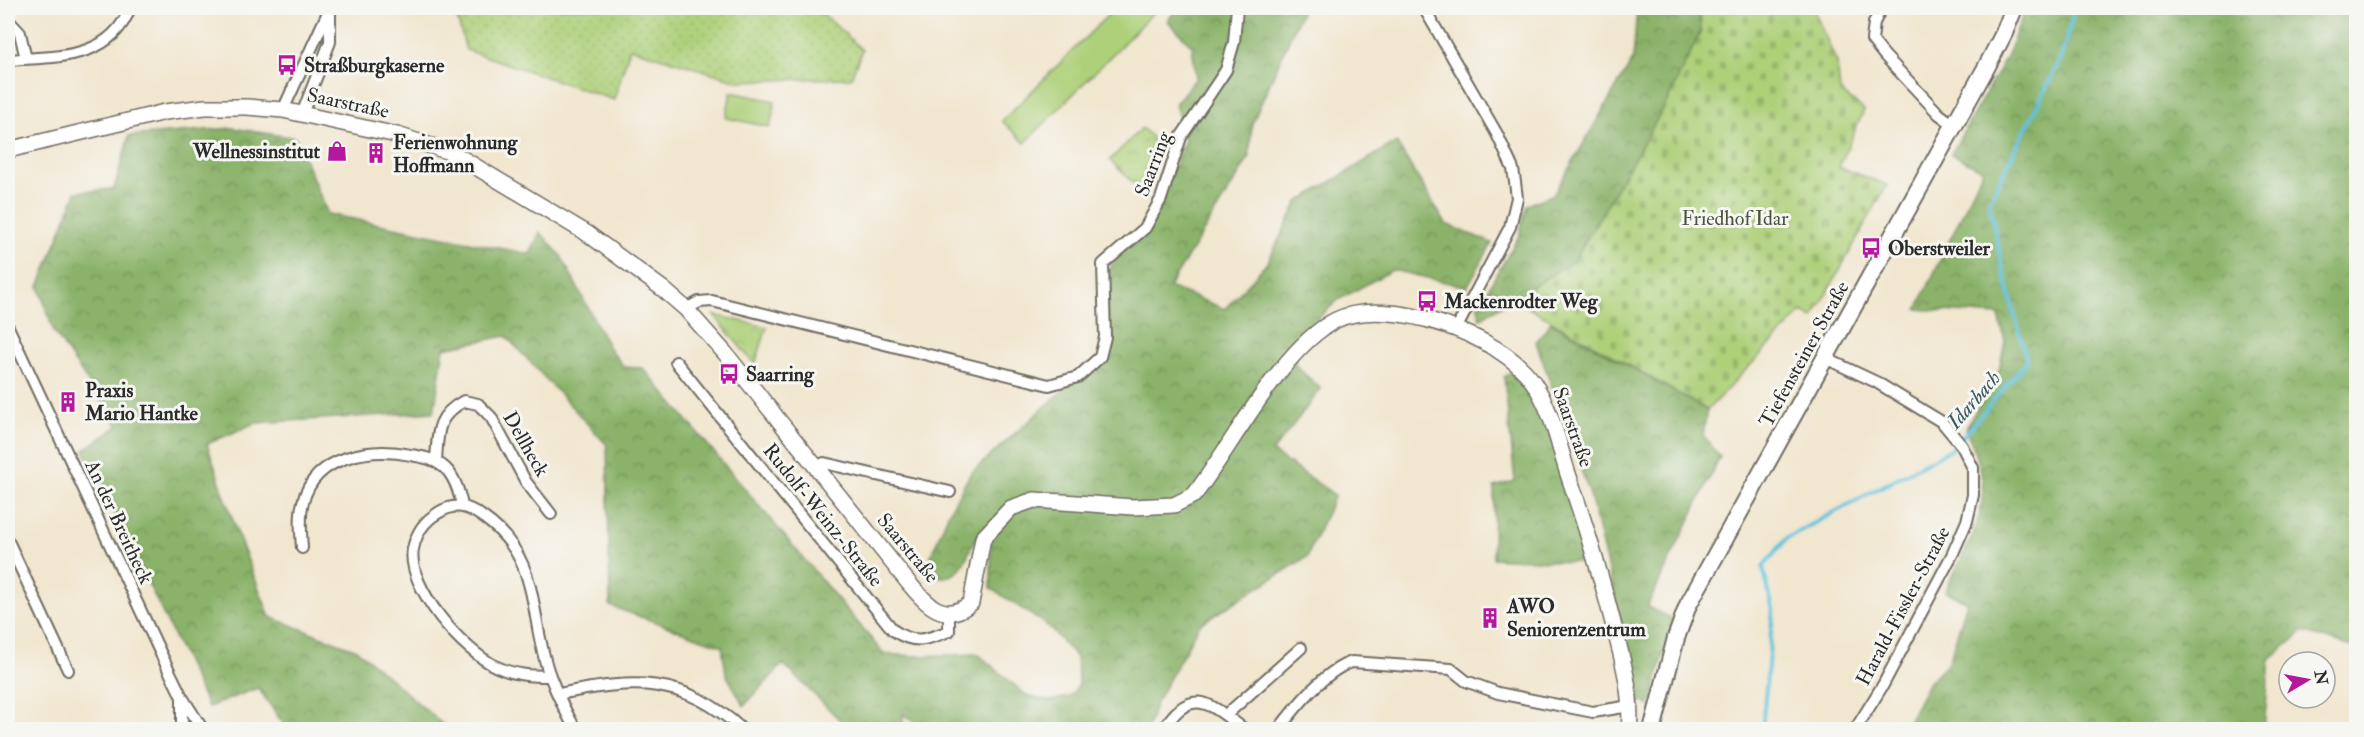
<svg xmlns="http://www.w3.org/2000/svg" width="2364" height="737" font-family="'IM FELL Double Pica',serif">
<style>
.grass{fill:url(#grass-dots);stroke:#6c7e52;stroke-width:1.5}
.forest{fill:url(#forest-crowns);stroke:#5a6e4a;stroke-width:1.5}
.cemetery{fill:url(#cemetery-stones);stroke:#6c7e52;stroke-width:1.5}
.park{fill:url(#park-crowns);stroke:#6c7e52;stroke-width:1.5}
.pitch{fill:#add079;stroke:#6c7e52;stroke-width:1.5}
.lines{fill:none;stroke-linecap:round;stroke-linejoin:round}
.stream{stroke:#60c3de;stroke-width:4}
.street-casing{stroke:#706c64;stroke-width:14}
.secondary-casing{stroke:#706c64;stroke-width:18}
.primary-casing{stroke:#706c64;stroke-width:20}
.street{stroke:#fff;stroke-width:10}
.secondary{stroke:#fff;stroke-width:15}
.primary{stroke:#fff;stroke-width:16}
.labels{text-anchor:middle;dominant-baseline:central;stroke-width:6;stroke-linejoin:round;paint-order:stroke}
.poi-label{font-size:20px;font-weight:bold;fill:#2b2b2b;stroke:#f6f6f2;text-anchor:start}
.street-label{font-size:20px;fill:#2b2b2b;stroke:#f6f6f2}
.park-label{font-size:20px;fill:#4c543e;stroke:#f6f6f2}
.water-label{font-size:21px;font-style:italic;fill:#3b5961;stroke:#f6f6f2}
</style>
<defs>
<pattern id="grass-dots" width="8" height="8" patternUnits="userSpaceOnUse" patternTransform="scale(1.5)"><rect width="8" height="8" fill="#add079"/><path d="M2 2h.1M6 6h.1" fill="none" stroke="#95b369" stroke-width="1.8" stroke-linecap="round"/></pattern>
<pattern id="forest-crowns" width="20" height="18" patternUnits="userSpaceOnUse" patternTransform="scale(1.5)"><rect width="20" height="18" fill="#8ab269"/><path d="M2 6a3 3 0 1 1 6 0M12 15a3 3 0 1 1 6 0" fill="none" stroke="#719157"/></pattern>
<pattern id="cemetery-stones" width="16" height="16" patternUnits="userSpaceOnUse" patternTransform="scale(1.5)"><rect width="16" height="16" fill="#add079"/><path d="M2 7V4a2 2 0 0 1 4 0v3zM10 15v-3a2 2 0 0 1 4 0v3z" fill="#95b369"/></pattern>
<pattern id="park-crowns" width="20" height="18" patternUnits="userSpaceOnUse" patternTransform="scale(1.5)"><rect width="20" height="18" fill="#add079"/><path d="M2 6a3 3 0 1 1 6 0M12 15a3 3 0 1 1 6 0" fill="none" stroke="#95b369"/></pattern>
</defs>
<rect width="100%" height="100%" fill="#f6f6f2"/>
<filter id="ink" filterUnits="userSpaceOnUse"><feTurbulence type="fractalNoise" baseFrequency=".0167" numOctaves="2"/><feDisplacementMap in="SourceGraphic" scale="12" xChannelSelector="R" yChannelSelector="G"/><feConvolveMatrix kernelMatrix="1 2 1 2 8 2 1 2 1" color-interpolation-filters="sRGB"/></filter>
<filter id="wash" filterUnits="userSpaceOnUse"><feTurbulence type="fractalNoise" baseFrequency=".008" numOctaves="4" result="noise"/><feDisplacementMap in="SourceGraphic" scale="24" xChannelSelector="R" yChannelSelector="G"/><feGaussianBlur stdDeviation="1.35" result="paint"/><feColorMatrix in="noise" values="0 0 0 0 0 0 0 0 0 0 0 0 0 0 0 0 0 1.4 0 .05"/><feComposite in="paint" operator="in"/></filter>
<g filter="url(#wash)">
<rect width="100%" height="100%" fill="#f1e6ce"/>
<path class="grass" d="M448,8H817L862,50L851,78L738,81L630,48L614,100L466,50L458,21Z"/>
<path class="forest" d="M1179,8H1303L1252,124L1249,158L1169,287L1225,309L1267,263L1298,202L1396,142L1446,224L1492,243L1467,287L1392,270L1338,300L1295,340V365L1321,389L1272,452L1335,495L1307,557L1200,624L1156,703L1147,730L925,729L903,714L904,729H849L783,664L744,706L726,674L722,646L610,606L607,445L506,336L444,348L434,412L255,423L207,444L239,538L270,617L357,650L448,729H287L258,688L208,707L84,450L118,426L54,332L39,287L76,192L114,189L129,136L233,128L296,138L328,214L530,254L540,232L561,256L609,348L624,367L643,368L884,654L915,656L978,654L1027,696L1050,701L1069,697L1079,685L1076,657L1049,627L991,588V544L984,529C963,546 970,584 932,576L931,556L949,512L970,474L1078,377L1100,365L1109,338L1106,277L1117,256L1148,230L1185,140L1175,104L1196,78L1192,46L1167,20Z
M1637,8H1700L1701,31L1664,108L1574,261L1480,319L1478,306L1519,236L1527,205L1554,194L1633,59Z
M2026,8H2356V648L2303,632L2270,659L2264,729H1904L1930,680L1949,662L1967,602L1945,591C1976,528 2001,497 1965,429L1999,371L2005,341L1999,315L1917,309L1983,170L1951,154L2006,57Z
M1551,322L1707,410L1703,435L1720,457L1647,607L1673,619L1650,706L1639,700L1590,495L1536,342Z
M1514,370L1537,395L1571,490L1587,563L1493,558L1494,487L1515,481L1504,377Z"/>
<path class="cemetery" d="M1700,8H1813L1837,63L1840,91L1864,110L1839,167L1887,185L1813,318L1802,312L1707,410L1513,299L1574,261L1664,108L1701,31Z"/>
<path class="park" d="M1142,128L1154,139L1141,191L1110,160Z
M714,315L767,327L755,365Z"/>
<path class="pitch" d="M1115,8H1151L1155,11L1025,143L1002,121Z
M731,92L775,101L770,127L726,118Z"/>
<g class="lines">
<path class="stream" d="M1762,730L1773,610L1763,567L1787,538L1953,448L2027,361L2003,270L1989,202L2061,58L2075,8"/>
</g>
</g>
<g filter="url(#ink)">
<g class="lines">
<g class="street-casing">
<path id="street" d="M1424,8L1497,134L1513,169L1515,182L1517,198L1510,227L1456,329
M1881,8L1874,23L1872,40L1884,55L1939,114L1954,125
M8,20L20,33L26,59
M8,60C55,56 110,61 130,8
M283,110L330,8
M302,114L330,42V12
M686,309L699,302L712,301L1049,385L1078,377L1100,357L1105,337L1103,264L1145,228L1161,199L1181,137L1226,70L1234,42L1237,8
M8,327L161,654L182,697L203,730
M1825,358L1876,382L1942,422L1962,446L1973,468V495L1967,521L1952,555L1883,685L1855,730
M676,362L893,630C914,645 926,640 949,631V613
M436,461C438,432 436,416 464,401L478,404L491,417L526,482L551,514
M816,467L824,463L950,492
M8,541L68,670
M302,548C301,533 299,516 303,502C315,455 371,447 411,455C423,457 435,459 445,468C455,477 459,492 462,505
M550,676C531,676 514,675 497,667C464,652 406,587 413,549C416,534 424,521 438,513C455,502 468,506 483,517C543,559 528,617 550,676C557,694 566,713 576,730
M559,694C636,679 681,675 743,730
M1226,715L1301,648
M182,730V697
M1163,730C1191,683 1212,705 1245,730
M1278,730C1295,708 1325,670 1352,662L1451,669L1466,681L1498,693L1593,712L1630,706"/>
</g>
<g class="secondary-casing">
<path id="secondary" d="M8,150L165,112L205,107H247L283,110L397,135L453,153L588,234L663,289L686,309L725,353L907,581C925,602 943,626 971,603L983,538L1011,508L1034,500L1133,507L1174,505L1194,495C1232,446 1282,347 1336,320C1388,295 1501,335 1533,382C1551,408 1558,442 1567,471C1584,521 1600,572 1613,623C1622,658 1633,693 1629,730"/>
</g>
<g class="primary-casing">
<path id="primary" d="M1652,730L1676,638L1688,605L1987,66L2004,33L2014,8"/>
</g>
<use href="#street" class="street"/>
<use href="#secondary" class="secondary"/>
<use href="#primary" class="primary"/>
</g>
</g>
<defs>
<g id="bus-bare" transform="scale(1.62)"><path d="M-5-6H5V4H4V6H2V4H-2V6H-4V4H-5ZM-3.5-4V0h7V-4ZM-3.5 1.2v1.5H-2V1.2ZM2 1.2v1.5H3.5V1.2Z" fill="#b5179e" stroke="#f6f6f2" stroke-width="2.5" paint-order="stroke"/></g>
<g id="shop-bare" transform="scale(1.62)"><path d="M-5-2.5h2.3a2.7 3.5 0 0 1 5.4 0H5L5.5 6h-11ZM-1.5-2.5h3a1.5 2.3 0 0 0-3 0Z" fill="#b5179e" stroke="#f6f6f2" stroke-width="2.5" paint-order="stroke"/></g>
<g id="building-bare" transform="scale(1.62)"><path d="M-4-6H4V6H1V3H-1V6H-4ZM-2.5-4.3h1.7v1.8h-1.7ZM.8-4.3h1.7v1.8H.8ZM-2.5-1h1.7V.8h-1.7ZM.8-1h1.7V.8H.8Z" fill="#b5179e" stroke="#f6f6f2" stroke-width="2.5" paint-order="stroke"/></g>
</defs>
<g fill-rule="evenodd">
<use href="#bus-bare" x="287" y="65"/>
<use href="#shop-bare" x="337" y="151"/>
<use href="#building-bare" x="376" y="153"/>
<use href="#bus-bare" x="1871" y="248"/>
<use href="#bus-bare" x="1427" y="301"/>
<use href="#bus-bare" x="729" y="374"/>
<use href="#building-bare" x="68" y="402"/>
<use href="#building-bare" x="1490" y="618"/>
</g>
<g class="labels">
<g class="poi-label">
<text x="304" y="65">Straßburgkaserne</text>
<text x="393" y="142">Ferienwohnung<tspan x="393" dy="23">Hoffmann</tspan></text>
<text x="320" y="151" text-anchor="end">Wellnessinstitut</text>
<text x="1888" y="248">Oberstweiler</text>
<text x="1444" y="301">Mackenrodter Weg</text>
<text x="746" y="374">Saarring</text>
<text x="85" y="390">Praxis<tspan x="85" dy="23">Mario Hantke</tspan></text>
<text x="1507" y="606">AWO<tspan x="1507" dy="23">Seniorenzentrum</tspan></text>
</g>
<g class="street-label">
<text transform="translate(348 103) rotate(12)">Saarstraße</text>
<text transform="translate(1153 164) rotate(-69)">Saarring</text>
<text transform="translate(1804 354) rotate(-61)">Tiefensteiner Straße</text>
<text transform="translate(1573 427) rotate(70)">Saarstraße</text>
<text transform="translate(526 444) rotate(60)">Dellheck</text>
<text transform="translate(823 515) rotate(51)">Rudolf-Weinz-Straße</text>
<text transform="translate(119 522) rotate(65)">An der Breitheck</text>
<text transform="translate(908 548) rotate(50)">Saarstraße</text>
<text transform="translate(1903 606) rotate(-62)">Harald-Fissler-Straße</text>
</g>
<g class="park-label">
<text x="1735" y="218">Friedhof Idar</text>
</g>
<g class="water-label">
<text transform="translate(1974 400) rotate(-49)">Idarbach</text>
</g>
</g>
<rect width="2364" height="737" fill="none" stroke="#f6f6f2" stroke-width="30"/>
<g transform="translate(2307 680) rotate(80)"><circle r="28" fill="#f6f6f2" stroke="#a5a5a2" stroke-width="1.5"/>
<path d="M0-4.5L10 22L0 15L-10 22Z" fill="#b5179e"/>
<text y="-9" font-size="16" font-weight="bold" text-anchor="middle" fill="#2b2b2b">N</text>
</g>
</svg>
